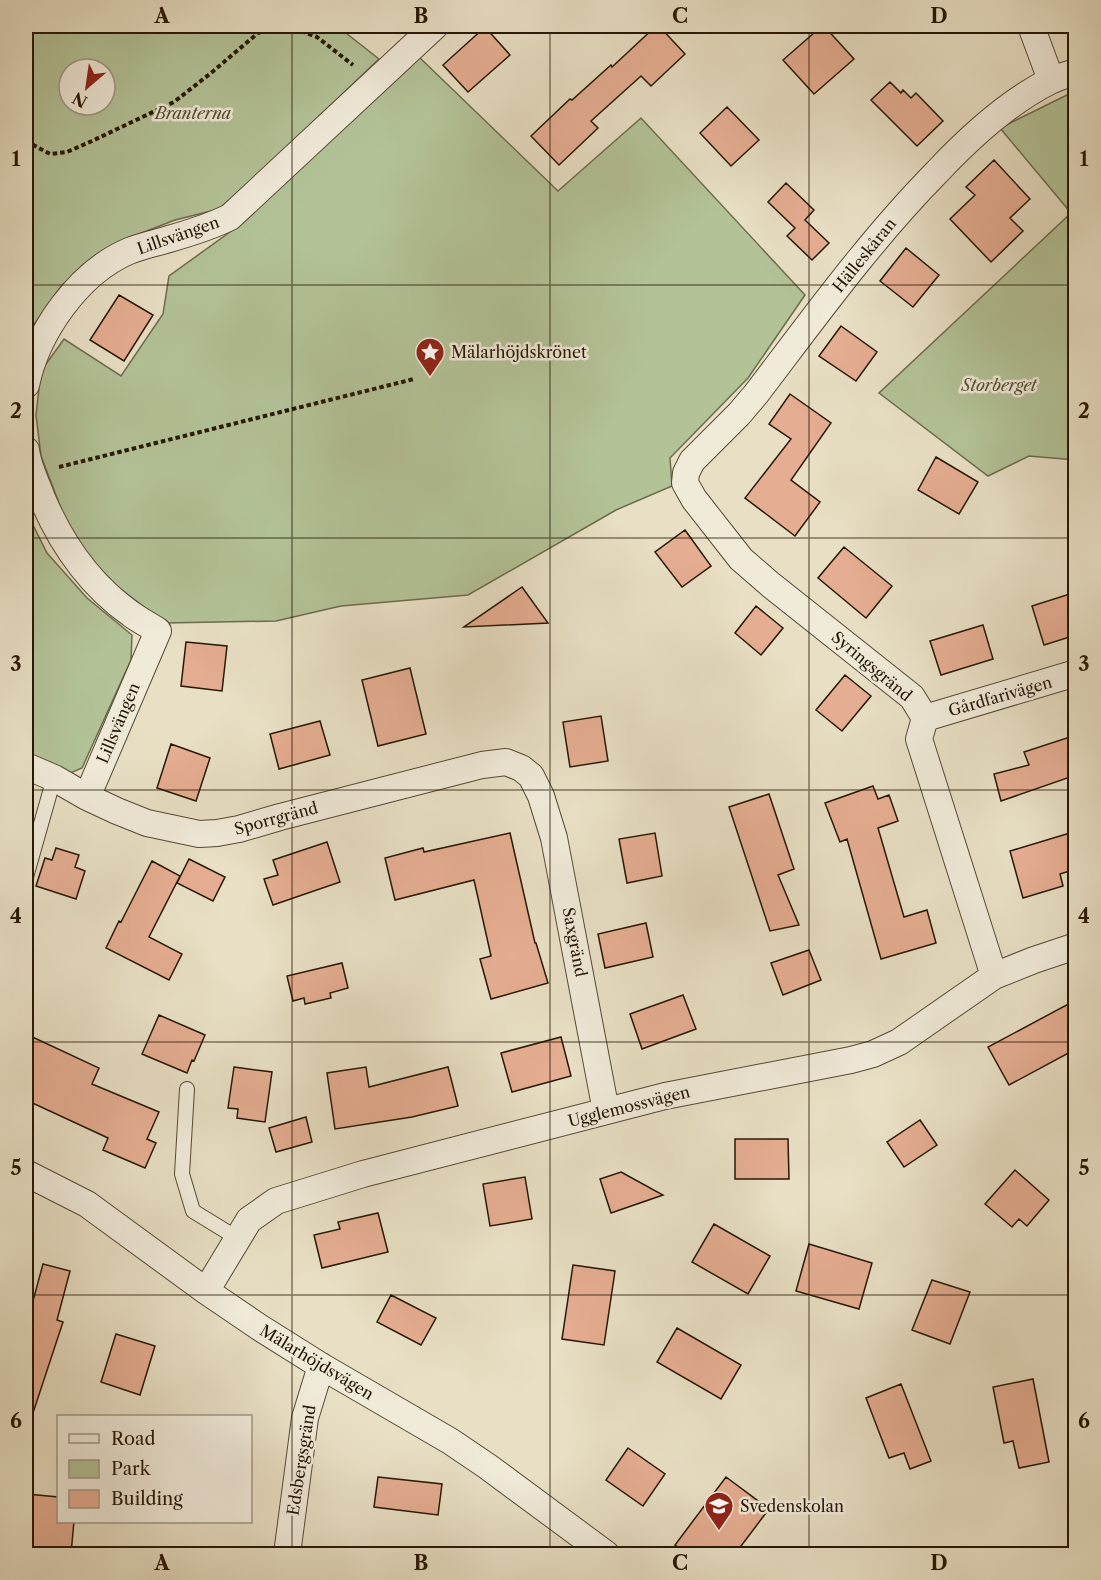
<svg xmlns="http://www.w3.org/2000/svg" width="1101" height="1580" font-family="'Libre Caslon Text',serif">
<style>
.green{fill:#b3c297;stroke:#6c6c4e;stroke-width:1.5;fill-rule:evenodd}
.building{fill:#e5ad91;stroke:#261704;stroke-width:1.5}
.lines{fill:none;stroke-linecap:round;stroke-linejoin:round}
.lane-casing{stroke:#564934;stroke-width:16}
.street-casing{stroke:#564934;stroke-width:28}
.path{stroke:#261704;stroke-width:4;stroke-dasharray:4.5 3;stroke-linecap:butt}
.lane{stroke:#f0ead9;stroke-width:14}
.street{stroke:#f0ead9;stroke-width:26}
.grid{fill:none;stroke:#261704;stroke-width:1.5;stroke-opacity:0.55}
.labels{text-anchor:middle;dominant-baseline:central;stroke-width:5;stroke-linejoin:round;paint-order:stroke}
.park-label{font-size:16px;font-style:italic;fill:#504a30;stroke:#f0ead9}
.street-label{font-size:16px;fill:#261704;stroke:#f0ead9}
.poi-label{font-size:16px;fill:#261704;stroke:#f0ead9;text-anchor:start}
.neatline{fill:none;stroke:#261704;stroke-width:2}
.grid-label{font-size:20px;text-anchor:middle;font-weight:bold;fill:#261704}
</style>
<rect width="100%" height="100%" fill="#e8dfc4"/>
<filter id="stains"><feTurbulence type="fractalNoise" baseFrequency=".00333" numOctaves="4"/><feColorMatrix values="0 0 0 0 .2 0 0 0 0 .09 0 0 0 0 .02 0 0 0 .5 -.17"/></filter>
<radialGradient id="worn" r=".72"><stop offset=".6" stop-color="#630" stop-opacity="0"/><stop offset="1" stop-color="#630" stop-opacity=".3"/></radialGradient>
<path class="green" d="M26,26H337L379,59L249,183L219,209L175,220L121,241L62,285L33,326L26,341ZM69,69H105V105H69Z
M419,57L558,191L641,118L805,295L748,378L670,458L672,486L616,510L468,595L341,606L276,621L165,623L97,571L67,524L41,456L36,415L41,371L64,339L121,376L163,314L169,276L241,224Z
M1075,91V460L1029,456L988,476L879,393L1071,213L1000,128Z
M26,511L47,553L87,598L132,635L131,660L82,768L66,775L26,756Z"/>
<path class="building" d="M656,26H659L685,54L651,86L641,76L591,121L598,128L559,165L531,136L570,99L572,100L611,65L612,67Z
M822,26H824L854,59L814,94L783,60Z
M485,27L510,55L468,92L443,65Z
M890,82L901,93L903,90L911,98L916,93L943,121L917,146L871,100Z
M727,107L759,140L731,166L700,133Z
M994,160L1030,199L1010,218L1023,231L991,262L950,219L975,195L966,187Z
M786,183L814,210L805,220L829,243L812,260L787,236L795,228L768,202Z
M906,248L939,275L913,307L880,281Z
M119,295L153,315L124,361L90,340Z
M841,326L877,352L856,381L819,356Z
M790,394L831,423L791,480L820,502L795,536L745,498L791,439L769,424Z
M936,457L978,482L959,514L918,490Z
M685,530L711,566L682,587L655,552Z
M844,547L892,586L866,618L818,578Z
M522,587L548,623L464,627Z
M1076,592V635L1044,645L1032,606Z
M756,606L783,628L761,655L735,633Z
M983,625L993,659L941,675L930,641Z
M186,642L227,646L222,691L181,686Z
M410,668L426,734L378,746L362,680Z
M845,675L871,696L842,731L816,710Z
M601,716L608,761L570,767L563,722Z
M320,721L330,755L279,769L270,734Z
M1076,735V775L1001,801L994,774L1029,765L1024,752Z
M171,744L210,758L196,801L157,788Z
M873,786L878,799L889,795L898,821L878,828L904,917L927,910L936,943L881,959L847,839L840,842L825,803Z
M769,794L794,869L778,875L799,925L770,931L729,807Z
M510,833L535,943H536L548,983L491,999L480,959L491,956L474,880L395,900L385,858L423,848L424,852Z
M655,833L662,876L627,883L619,839Z
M1070,833L1076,851V869L1060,874L1063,886L1023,898L1010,851Z
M327,842L340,882L273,905L264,879L278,875L273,860Z
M56,848L79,855L75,867L85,871L76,899L36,886L45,858L52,860Z
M189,859L225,877L213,901L177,883Z
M152,861L180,876L149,937L182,954L169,980L106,948L119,921L121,922Z
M646,923L653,957L605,968L598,934Z
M809,950L821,980L783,995L771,963Z
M342,963L348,988L330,993L331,998L305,1004L304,998L293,1001L287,976Z
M683,995L696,1029L642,1049L630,1014Z
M1076,1000V1049L1009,1085L988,1047Z
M159,1015L205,1035L194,1061L192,1060L187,1073L142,1054Z
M26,1034L99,1068L92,1084L159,1112L147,1139L156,1143L145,1168L103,1150L108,1138L26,1100Z
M561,1037L571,1076L512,1092L501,1053Z
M234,1067L272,1072L265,1122L237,1118L238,1109L228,1108Z
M366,1067L369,1087L448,1067L458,1106L412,1117L335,1129L327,1073Z
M306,1117L312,1142L276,1152L269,1128Z
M920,1120L937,1145L904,1167L887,1142Z
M735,1139H788L789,1179H735Z
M1015,1170L1049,1200L1027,1226L1019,1219L1012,1227L985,1204Z
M621,1172L663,1195L611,1213L600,1179Z
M525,1177L532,1219L490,1226L483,1184Z
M378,1213L388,1252L322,1268L314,1235L340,1229L338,1222Z
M714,1224L770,1256L748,1294L692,1262Z
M809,1244L872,1263L859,1309L796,1291Z
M43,1264L70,1271L57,1320L63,1322L30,1422H26V1310L30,1312Z
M573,1265L615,1271L604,1345L562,1339Z
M932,1280L970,1292L950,1344L912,1330Z
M391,1295L436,1318L421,1345L377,1322Z
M677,1328L741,1365L721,1399L657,1362Z
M116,1334L155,1346L140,1395L101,1382Z
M1033,1379L1049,1462L1019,1468L1013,1441L1004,1443L993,1387Z
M901,1384L931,1461L910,1469L904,1453L889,1458L866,1398Z
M628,1448L665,1474L643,1506L606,1480Z
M378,1477L442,1484L438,1515L374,1507Z
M726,1477L769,1509L735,1554H688L675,1545Z
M27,1494L58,1497V1521H74L71,1554H26V1517Z"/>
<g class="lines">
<g class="lane-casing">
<path id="lane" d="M26,877L54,778
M187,1089L182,1174L193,1211L237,1238"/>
</g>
<g class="street-casing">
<path id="street" d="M1031,26L1051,80
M26,385C37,332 78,273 129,251C142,246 156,243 169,239C190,233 210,227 230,217L435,26
M26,450C28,466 36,482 42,498C61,543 90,585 131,614C139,620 149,625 158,631L87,797
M925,718L1076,673
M26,766L54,778L87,797L117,811L147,823L199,834L217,833L239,829L280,817L482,765L506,762L521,768L531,776L541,796L554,838L606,1111
M994,976L919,739L925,718L912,697L771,585L741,559L694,499L685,483L686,473L692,461L739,414L756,394C814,318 870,240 937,172C969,138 1008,102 1050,81C1058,77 1067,75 1076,72
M26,1173L87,1204L206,1291L259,1327L321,1366L450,1441L487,1466L606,1554
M206,1291L249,1220L276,1201L363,1174L665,1096L851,1060L873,1054L899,1042L994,976L1034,960L1076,946
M287,1554L305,1418L321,1366"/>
</g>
<path class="path" d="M287,26L317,37L353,65
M26,141L50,154L67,152L92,141L174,102L211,73L258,33L278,26
M59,467L414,379"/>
<use href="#lane" class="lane"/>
<use href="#street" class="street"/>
</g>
<path class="grid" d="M292,26V1554M550,26V1554M809,26V1554M26,285H1076M26,538H1076M26,790H1076M26,1042H1076M26,1295H1076"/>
<defs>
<g id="sight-pin" transform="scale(1.5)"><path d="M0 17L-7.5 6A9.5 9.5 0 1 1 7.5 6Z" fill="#8f2418" stroke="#f0ead9"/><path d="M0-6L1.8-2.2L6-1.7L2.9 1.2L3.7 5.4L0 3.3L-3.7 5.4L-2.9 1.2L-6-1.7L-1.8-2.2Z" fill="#fff"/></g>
<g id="school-pin" transform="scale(1.5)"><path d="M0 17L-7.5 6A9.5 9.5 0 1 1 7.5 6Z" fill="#8f2418" stroke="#f0ead9"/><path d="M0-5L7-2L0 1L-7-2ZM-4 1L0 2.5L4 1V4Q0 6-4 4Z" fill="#fff"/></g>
</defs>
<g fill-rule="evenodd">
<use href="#sight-pin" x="430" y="352"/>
<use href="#school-pin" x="719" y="1506"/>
</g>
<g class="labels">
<g class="park-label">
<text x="193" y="113">Branterna</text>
<text x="999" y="385">Storberget</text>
</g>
<g class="street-label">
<text transform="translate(178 235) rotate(-19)">Lillsvängen</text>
<text transform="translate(864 255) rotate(-51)">Hälleskåran</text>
<text transform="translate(872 666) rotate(40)">Syringsgränd</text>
<text transform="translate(1000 696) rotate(-16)">Gårdfarivägen</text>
<text transform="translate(118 723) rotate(-67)">Lillsvängen</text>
<text transform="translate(276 818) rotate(-15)">Sporrgränd</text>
<text transform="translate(575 942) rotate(79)">Saxgränd</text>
<text transform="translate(629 1106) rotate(-14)">Ugglemossvägen</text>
<text transform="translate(317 1362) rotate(31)">Mälarhöjdsvägen</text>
<text transform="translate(301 1460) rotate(-81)">Edsbergsgränd</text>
</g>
<g class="poi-label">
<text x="451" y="352">Mälarhöjdskrönet</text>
<text x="740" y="1506">Svedenskolan</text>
</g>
</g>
<rect width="1101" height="1580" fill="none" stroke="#e8dfc4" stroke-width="66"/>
<rect x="57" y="1415" width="195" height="108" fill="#f0ead9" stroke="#9f9684" stroke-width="1.5"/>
<rect x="69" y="1434" width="30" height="9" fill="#f0ead9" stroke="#9f9684" stroke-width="1.5"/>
<text x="111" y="1445" font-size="18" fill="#261704">Road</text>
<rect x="69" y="1460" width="30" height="18" fill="#b3c297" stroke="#9f9684" stroke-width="1.5"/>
<text x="111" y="1475" font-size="18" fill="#261704">Park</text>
<rect x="69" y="1490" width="30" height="18" fill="#e5ad91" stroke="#9f9684" stroke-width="1.5"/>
<text x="111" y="1505" font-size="18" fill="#261704">Building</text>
<g transform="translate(87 87) rotate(209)"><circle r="28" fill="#f0ead9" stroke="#9f9684" stroke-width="1.5"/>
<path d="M0-4.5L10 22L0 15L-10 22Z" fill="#8f2418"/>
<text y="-9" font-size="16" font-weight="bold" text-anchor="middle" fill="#261704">N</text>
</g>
<rect x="33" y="33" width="1035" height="1514" class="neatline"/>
<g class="grid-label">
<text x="162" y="23">A</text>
<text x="421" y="23">B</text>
<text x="680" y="23">C</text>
<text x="939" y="23">D</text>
<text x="16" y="166">1</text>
<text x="1084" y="166">1</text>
<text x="16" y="418">2</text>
<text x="1084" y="418">2</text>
<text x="16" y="671">3</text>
<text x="1084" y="671">3</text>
<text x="16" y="923">4</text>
<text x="1084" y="923">4</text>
<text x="16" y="1175">5</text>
<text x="1084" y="1175">5</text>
<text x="16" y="1428">6</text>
<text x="1084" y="1428">6</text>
<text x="162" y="1570">A</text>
<text x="421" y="1570">B</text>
<text x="680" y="1570">C</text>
<text x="939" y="1570">D</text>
</g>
<rect width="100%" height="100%" filter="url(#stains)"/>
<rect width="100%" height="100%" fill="url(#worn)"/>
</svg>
